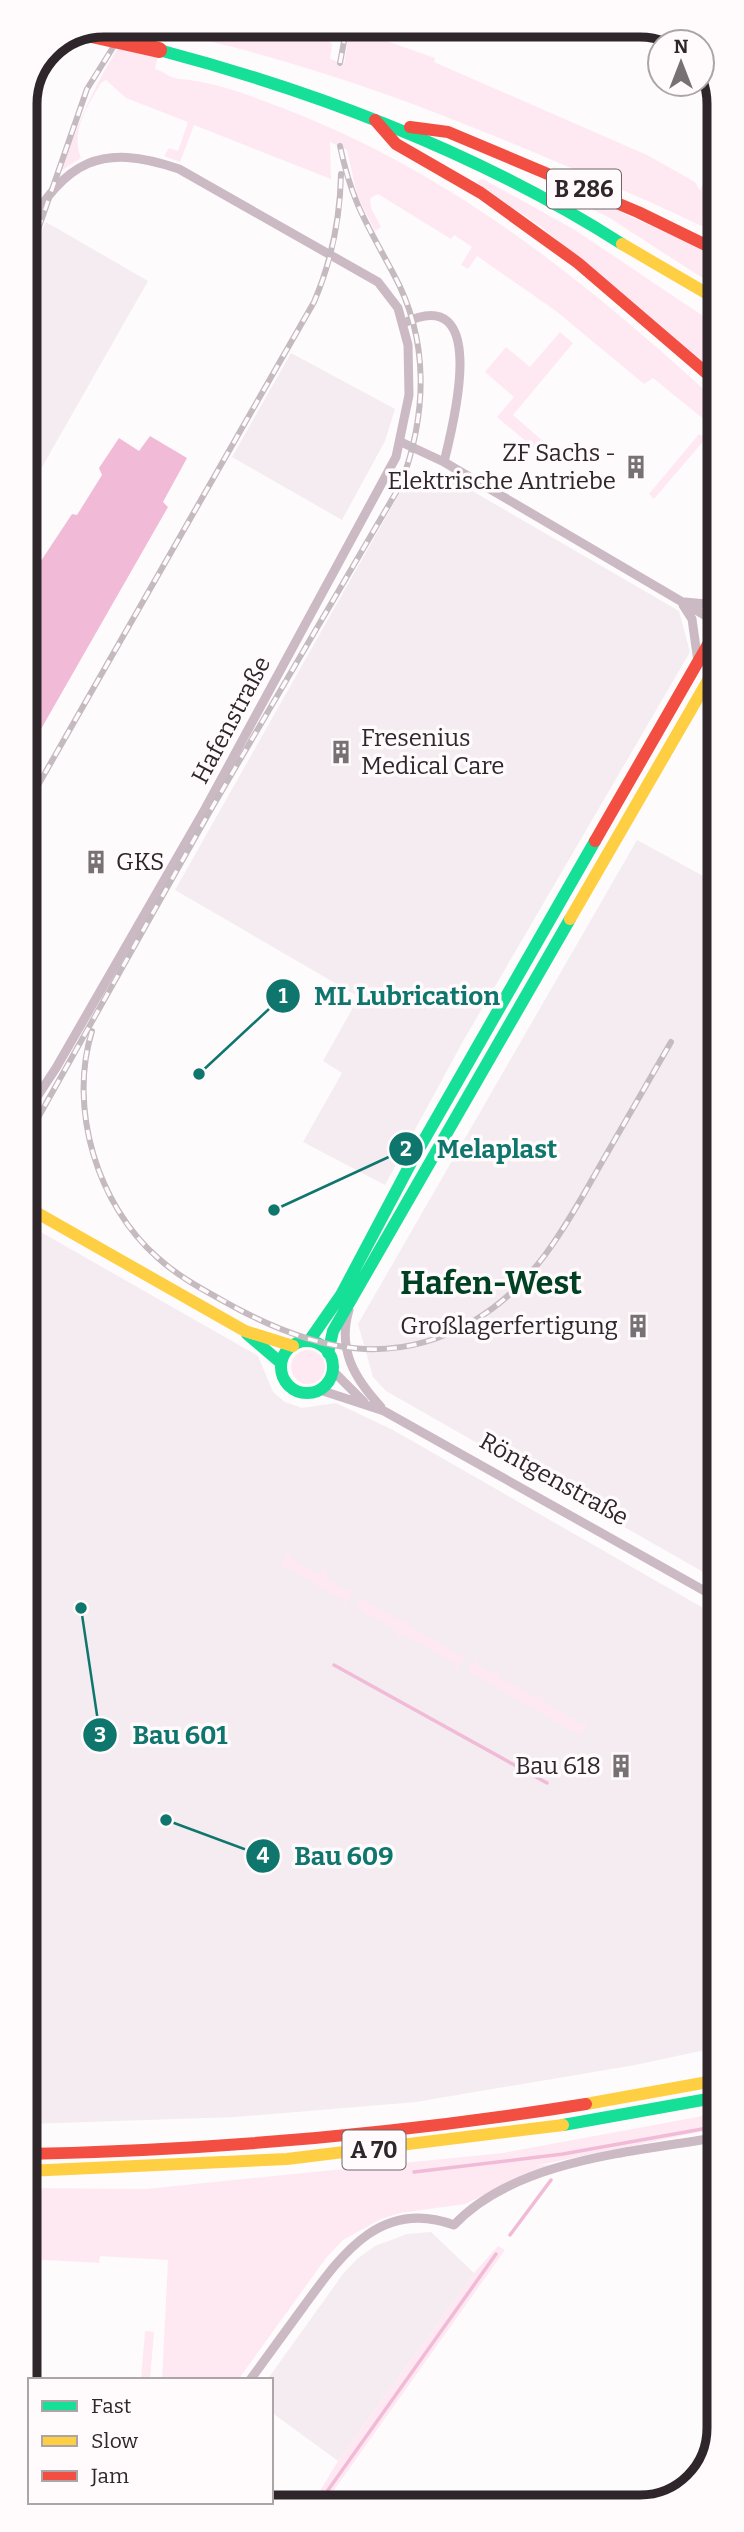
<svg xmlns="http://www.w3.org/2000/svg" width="744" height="2532" font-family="Bitter,serif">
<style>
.built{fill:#f4ecf0}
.green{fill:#fee9f3}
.water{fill:#f1bbd8}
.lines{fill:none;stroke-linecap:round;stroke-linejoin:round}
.stream{stroke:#f1bbd8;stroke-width:3.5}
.street{stroke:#cbbac3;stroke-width:9}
.fast{stroke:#16e098;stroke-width:12}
.slow{stroke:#ffcf43;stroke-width:12}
.jam{stroke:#f24e42;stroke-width:12}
.rail-casing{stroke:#c4bac0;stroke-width:6}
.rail{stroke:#fffafc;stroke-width:3.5;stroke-dasharray:10;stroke-linecap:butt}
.jam-bridge{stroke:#f24e42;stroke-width:16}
.labels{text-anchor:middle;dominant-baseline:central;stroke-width:7;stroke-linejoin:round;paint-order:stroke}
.shield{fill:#fffafc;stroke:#6d6669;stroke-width:2}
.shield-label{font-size:23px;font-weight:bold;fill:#2e262a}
.poi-label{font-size:24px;fill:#2e262a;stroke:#fffafc;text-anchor:end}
.street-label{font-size:24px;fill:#2e262a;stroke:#fffafc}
.district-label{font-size:32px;font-weight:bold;fill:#004124;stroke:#fffafc}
.rim{fill:none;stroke:#2e262a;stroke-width:9}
.leader{fill:none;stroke:#0f766e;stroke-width:2.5}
.callout-dot{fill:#0f766e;stroke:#fffafc;stroke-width:2.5}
.mark-label{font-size:21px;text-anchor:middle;font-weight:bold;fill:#fff}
.callout-label{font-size:26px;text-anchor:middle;font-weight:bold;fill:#0f766e;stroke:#fffafc;stroke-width:7;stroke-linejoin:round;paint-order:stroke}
</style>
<rect width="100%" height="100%" fill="#fefbfc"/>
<path class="built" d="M46,222L148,281L25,497V248L30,235L38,238Z
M291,353L395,409L385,441L342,520L232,457Z
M450,478L679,611L690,652L462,1043L385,1185L303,1142L342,1073L323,1061L359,997L175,890L403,487Z
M637,840L718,884L719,1581L386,1391L373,1377L358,1324Z
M25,1223L258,1356L273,1392L285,1402L302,1408L336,1403L393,1430L719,1617V2047L635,2065L416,2102L236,2117L26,2124Z
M431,2232L474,2273L338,2461L271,2412V2380H267L343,2274L357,2259L375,2246L407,2234Z"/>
<path class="green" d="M133,25L335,27L326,35H315L178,26L163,32L155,69C164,71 169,78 179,79C215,81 256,98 290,111C457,176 587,283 718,402V436L712,431L654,499L649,494L699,434L702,436L711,425L653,378L644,384L556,311L477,256L468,269L461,265L472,247L454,235L451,239L378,194L370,198L371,208L381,227L375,231L357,195L347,150L330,142L331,179L194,125L180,162L164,156L169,148L178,151L188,122L126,98L106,80L101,83C88,106 70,131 81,158L61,171C81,114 99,75 133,25Z
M350,28L435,58L434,62L647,155L695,182L700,191L718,145V169L714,168L704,197L718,206V234C659,205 598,179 538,154C417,103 302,61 174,33L181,31L327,40L332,44L330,59L344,64Z
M483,179L575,230L718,326V375L540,226L479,185L477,181Z
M563,186L718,256V288L608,217L564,195L559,189Z
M560,332L573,343L513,415L560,456L553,464L497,417L514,397L485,372L506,347L530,367Z
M291 1367a17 17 0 1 1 34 0a17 17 0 1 1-34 0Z
M290,1549L289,1557L319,1575L324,1569L328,1570L326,1579L350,1592L356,1586L344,1609L345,1601L319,1586L312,1592L315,1584L284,1566L277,1572Z
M366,1592L364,1600L404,1623L411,1617L408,1625L460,1655L463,1656L469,1650L457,1672H454L457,1665L403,1634L396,1640L398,1632L358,1609L352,1614Z
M478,1656L476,1664L493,1673L500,1668L497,1675L501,1678L538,1698L544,1693L542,1701L582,1724L589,1719L581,1736L467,1671Z
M719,2113V2128L534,2166L552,2164L465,2204L400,2213L381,2219L343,2240L326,2258L238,2380H162L168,2260L100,2256L99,2263L26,2259V2188L145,2189L503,2153Z
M498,2246L505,2250L322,2507H310L338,2461L474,2273Z
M145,2331L154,2332L150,2380H141Z"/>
<path class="water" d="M150,436L187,458L163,502L168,507L25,757V585L72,514L77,515L102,475L99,468L119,438L139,451Z"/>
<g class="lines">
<path class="stream" d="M334,1665L547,1783
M414,2172L563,2154L719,2126
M510,2235L551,2180
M316,2507L496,2254"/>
<path class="street" d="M25,231C66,161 100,142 179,169L378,282L398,308L408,345L409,395L396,457L205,809L56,1068L25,1115
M404,323C490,282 454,422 444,462
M401,442L444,462L718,623
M685,602L706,604L718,600
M683,605L692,619L698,662
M349,1310C337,1350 355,1379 381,1407
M333,1371L364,1402
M320,1390L384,1411L719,1599
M250,2380C268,2355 286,2331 304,2306C342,2254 381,2198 454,2225C516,2159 635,2152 719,2137
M159,2507L162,2502"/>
<path class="fast" d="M159,50C322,93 479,153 622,244
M247,1334L281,1363
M309,1341L341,1295L412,1161L595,841
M281 1367a26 26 0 1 1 52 0a26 26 0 1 1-52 0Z
M328,1353L333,1331L570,919
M563,2125L719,2097"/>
<path class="slow" d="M622,244L718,300
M570,919L718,663
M25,1206L245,1331L293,1346
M586,2104L719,2080
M26,2171L287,2159L563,2125"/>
<path class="jam" d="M375,120L396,144L481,193L578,263L718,383
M410,127L448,132L638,212L718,251
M595,841L718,627
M26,2154C214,2150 400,2134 586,2104"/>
<g class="rail-casing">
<path id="rail" d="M340,63L347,25
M25,267L87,89L127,25
M25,808L314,302C332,260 340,220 341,174
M92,1031C68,1108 97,1205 158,1258C181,1279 211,1294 238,1309C316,1350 393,1369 475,1320C536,1284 568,1222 602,1162C625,1122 648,1082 671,1042
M25,1141L210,811L401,484C427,414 430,340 393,273C367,224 352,203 340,146"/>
</g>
<use href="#rail" class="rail"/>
<path class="jam-bridge" d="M83,33L159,50"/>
</g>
<defs>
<g id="building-bare" transform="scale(1.89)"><path d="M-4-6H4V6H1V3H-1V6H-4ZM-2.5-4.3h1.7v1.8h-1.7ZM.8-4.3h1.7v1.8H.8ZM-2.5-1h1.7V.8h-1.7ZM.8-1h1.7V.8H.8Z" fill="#777174" stroke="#fffafc" stroke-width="2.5" paint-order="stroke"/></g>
</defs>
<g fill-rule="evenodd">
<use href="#building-bare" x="636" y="467"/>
<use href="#building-bare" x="341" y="752"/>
<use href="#building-bare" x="96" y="862"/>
<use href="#building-bare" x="638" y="1326"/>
<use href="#building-bare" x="621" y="1766"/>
</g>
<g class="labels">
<g class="shield">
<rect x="547" y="169.5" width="74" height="39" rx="5"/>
<rect x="342.5" y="2130.5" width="63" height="39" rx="5"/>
</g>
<g class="shield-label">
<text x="584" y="189">B 286</text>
<text x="374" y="2150">A 70</text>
</g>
<g class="poi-label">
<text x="616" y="453">ZF Sachs -<tspan x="616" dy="28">Elektrische Antriebe</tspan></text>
<text x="361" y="738" text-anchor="start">Fresenius<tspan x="361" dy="28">Medical Care</tspan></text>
<text x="116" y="862" text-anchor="start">GKS</text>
<text x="618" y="1326">Großlagerfertigung</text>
<text x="601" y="1766">Bau 618</text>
</g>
<g class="street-label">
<text transform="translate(231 720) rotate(-62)">Hafenstraße</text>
<text transform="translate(554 1479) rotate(29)">Röntgenstraße</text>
</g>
<g class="district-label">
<text x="491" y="1283">Hafen-West</text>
</g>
</g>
<path d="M0 0H744V2532H0ZM104 37H640A67 67 0 0 1 707 104V2428A67 67 0 0 1 640 2495H104A67 67 0 0 1 37 2428V104A67 67 0 0 1 104 37Z" fill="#fffafc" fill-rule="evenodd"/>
<path class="rim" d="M104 37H640A67 67 0 0 1 707 104V2428A67 67 0 0 1 640 2495H104A67 67 0 0 1 37 2428V104A67 67 0 0 1 104 37Z"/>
<path class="leader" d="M199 1074L283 996M274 1210L406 1149M81 1608L100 1735M166 1820L263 1856"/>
<g class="callout-dot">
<circle cx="199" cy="1074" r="7"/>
<circle cx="274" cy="1210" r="7"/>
<circle cx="81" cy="1608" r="7"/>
<circle cx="166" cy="1820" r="7"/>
<circle cx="283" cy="996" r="18"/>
<circle cx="406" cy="1149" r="18"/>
<circle cx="100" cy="1735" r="18"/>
<circle cx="263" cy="1856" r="18"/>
</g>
<g class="mark-label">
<text x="283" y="1003">1</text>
<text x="406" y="1156">2</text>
<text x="100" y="1742">3</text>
<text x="263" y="1863">4</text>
</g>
<g class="callout-label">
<text x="407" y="1005">ML Lubrication</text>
<text x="497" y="1158">Melaplast</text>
<text x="180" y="1744">Bau 601</text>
<text x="344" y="1865">Bau 609</text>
</g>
<rect x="28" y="2378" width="245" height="126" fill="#fffafc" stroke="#aba5a8" stroke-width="2"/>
<rect x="42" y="2401" width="35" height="10" fill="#16e098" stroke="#aba5a8" stroke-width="2"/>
<text x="91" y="2413" font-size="21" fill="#2e262a">Fast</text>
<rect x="42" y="2436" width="35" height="10" fill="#ffcf43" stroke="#aba5a8" stroke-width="2"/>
<text x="91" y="2448" font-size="21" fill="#2e262a">Slow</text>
<rect x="42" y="2471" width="35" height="10" fill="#f24e42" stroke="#aba5a8" stroke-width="2"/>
<text x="91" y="2483" font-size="21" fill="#2e262a">Jam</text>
<g transform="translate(681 63)"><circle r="33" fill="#fffafc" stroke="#aba5a8" stroke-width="2"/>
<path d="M0-5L12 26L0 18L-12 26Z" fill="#777174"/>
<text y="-10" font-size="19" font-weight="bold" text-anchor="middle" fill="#2e262a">N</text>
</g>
</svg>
